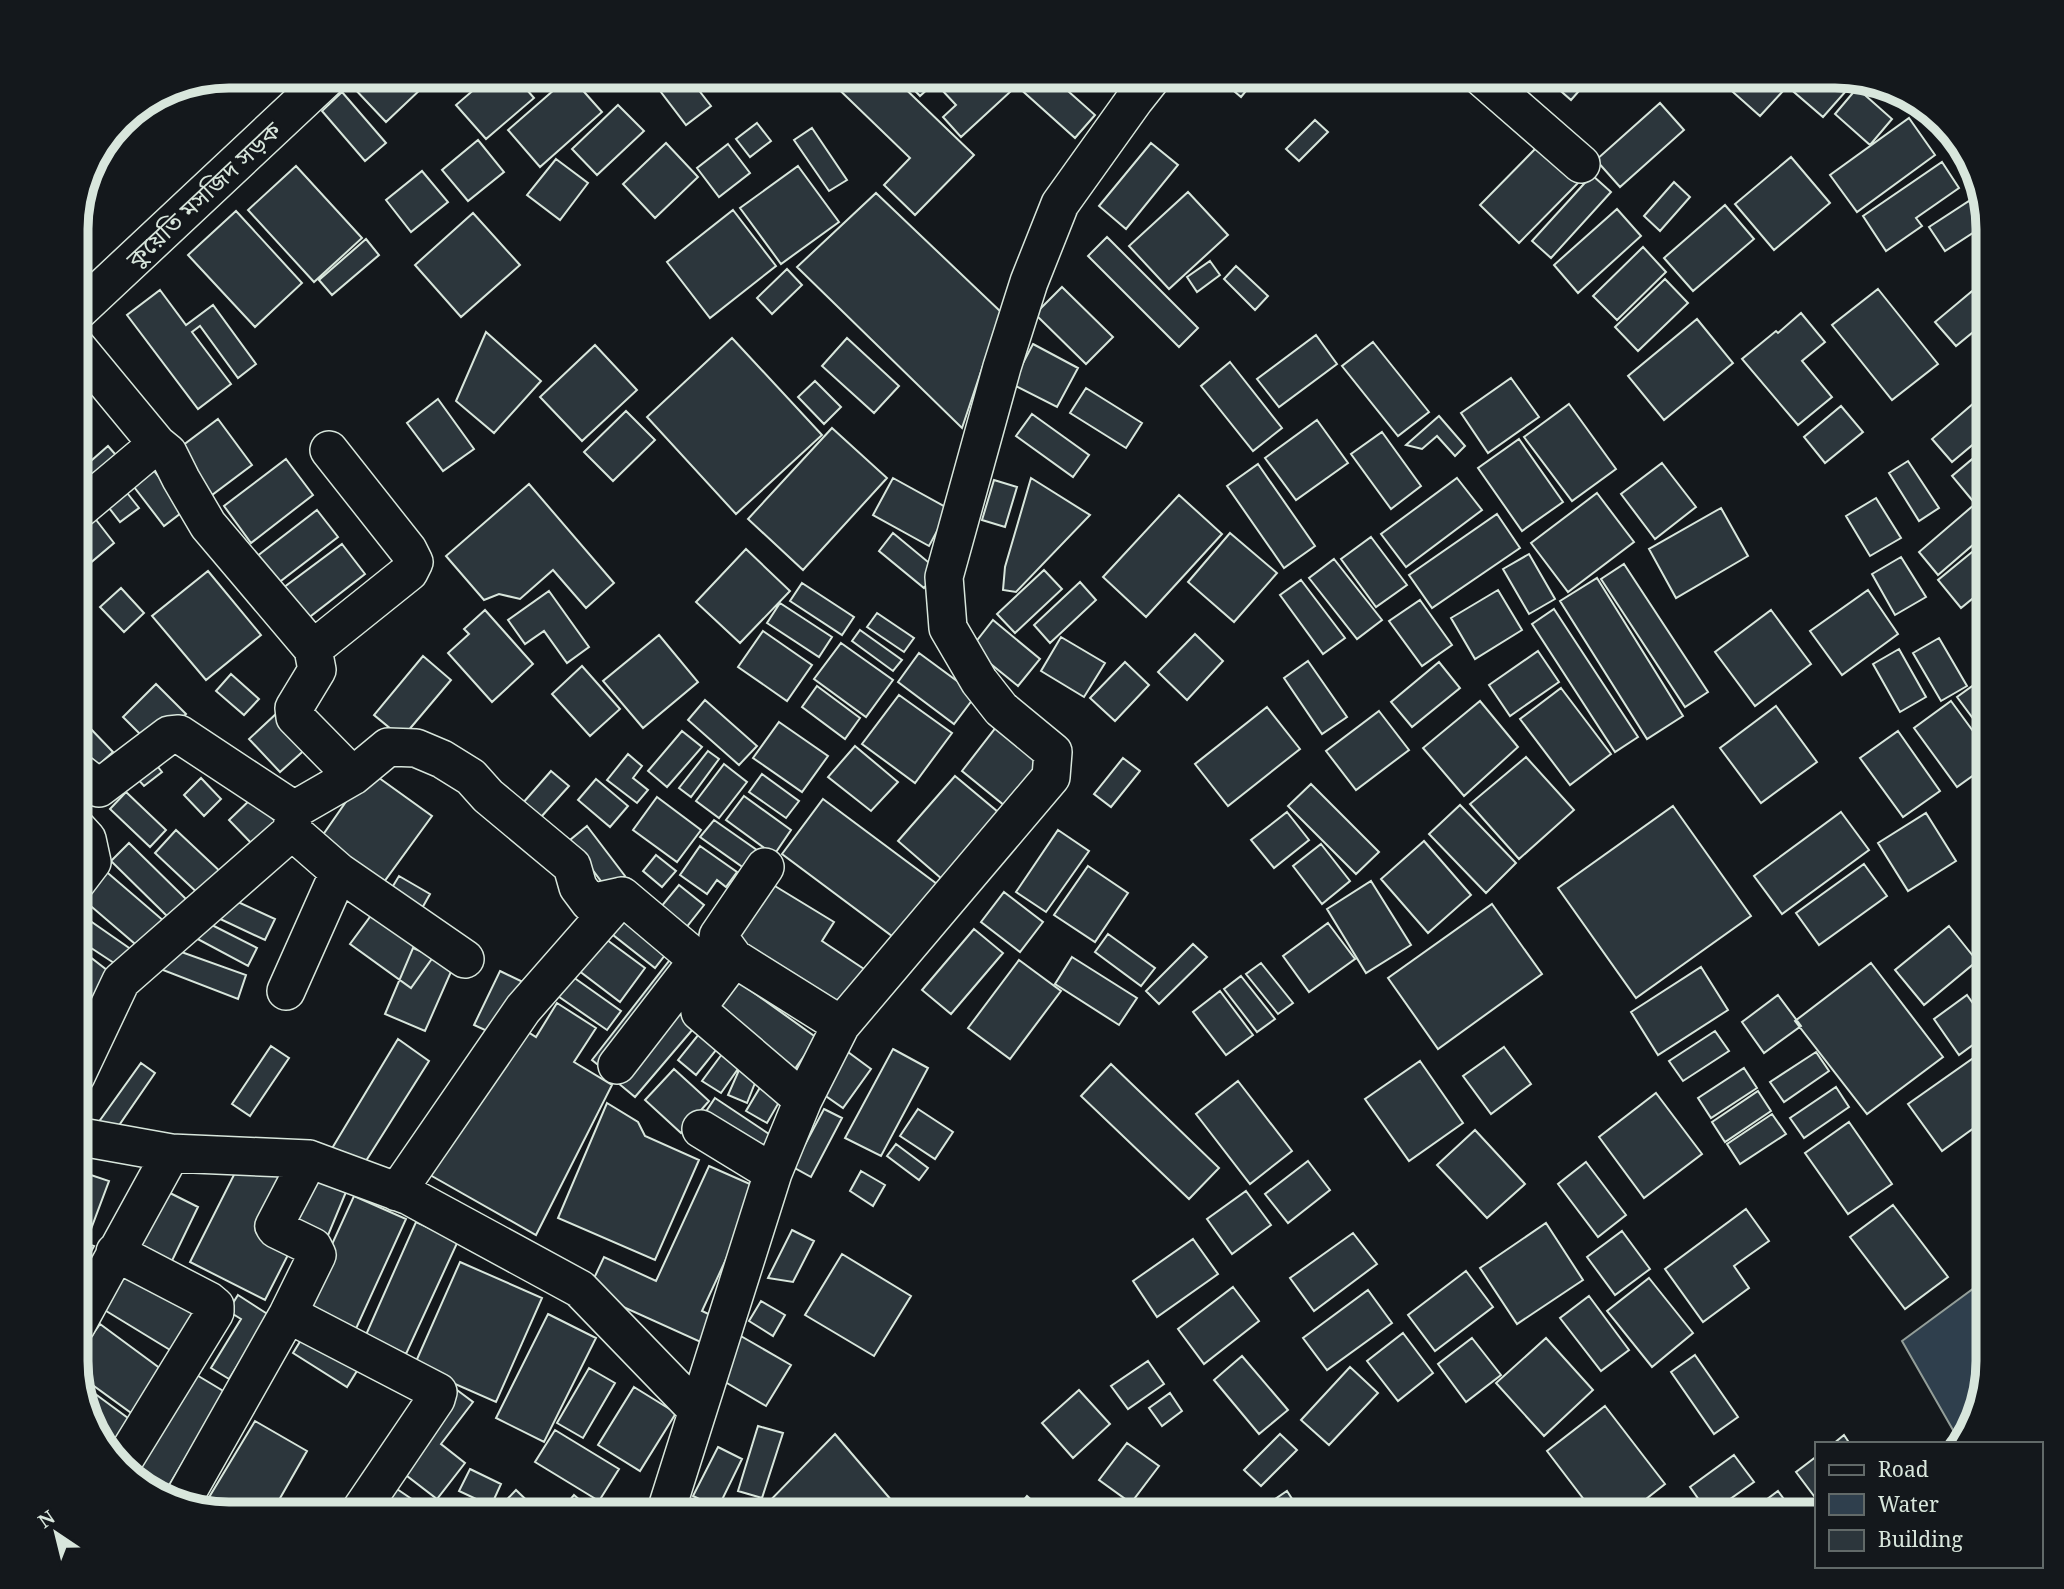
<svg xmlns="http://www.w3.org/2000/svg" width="2064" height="1589" font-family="'Noto Serif','Noto Sans Bengali',serif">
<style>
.water{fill:#2f3f4d;stroke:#939e99;stroke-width:2}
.building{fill:#2c363c;stroke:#d8e6dc;stroke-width:2}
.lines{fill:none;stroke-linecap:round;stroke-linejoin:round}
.minor-casing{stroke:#d8e6dc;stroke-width:40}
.minor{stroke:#14181c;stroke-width:37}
.labels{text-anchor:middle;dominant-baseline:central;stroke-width:5;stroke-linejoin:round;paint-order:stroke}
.street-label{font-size:24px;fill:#d8e6dc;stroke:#14181c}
.rim{fill:none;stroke:#d8e6dc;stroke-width:9}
</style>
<rect width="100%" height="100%" fill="#14181c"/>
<path class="water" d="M1989,1277V1361L1960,1444H1956L1957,1437L1902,1341Z"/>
<path class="building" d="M362,75H410L422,88L386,122L351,85Z
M491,75H514L534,98L486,139L456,105Z
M648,75H687L711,106L686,125Z
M824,75H891L974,155L915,215L884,185L910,158Z
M900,75H943L920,96Z
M955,75H994L1010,92L961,137L943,117L956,105L941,89Z
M1027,75H1050L1095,115L1075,138L1017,86Z
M1215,75H1259L1241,97Z
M1548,75H1593L1571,100L1546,78Z
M1734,75H1765L1783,91L1760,116L1725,85Z
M1784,75H1836L1854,82L1823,117L1780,80Z
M570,76L602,112L540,167L508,130Z
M1857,88L1892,119L1870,145L1835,114Z
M342,92L386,143L365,161L322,111Z
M1660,103L1684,130L1620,187L1596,160Z
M618,105L644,131L597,175L572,149Z
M1922,105L1929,107L1955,139L1950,145L1914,114Z
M1909,118L1935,155L1857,212L1830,175Z
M1315,120L1328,132L1299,161L1286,149Z
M757,123L771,141L750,157L736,139Z
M812,128L847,180L829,191L794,140Z
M478,140L504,172L468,201L442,170Z
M666,143L698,177L655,218L623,184Z
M1151,143L1178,165L1126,229L1099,206Z
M728,144L750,173L719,197L697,168Z
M1539,145L1578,183L1519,243L1480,205Z
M1791,157L1830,203L1774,250L1735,204Z
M556,159L588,183L560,220L527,195Z
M1942,162L1959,188L1916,218L1922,226L1886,251L1863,216Z
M296,166L362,238L314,282L248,210Z
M798,166L839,222L781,264L740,208Z
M422,171L448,202L411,232L386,200Z
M1592,175L1611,192L1551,258L1532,241Z
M1674,182L1690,197L1660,231L1644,216Z
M1188,192L1228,235L1169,289L1129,246Z
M876,193L1001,312L962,428L797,267Z
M1969,201L1985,225L1945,251L1929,227Z
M1725,205L1754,239L1693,291L1664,258Z
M1617,209L1641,236L1578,293L1554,265Z
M733,210L776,266L710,318L667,262Z
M236,211L302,283L255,327L188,255Z
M473,213L520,265L461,317L415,265Z
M1107,237L1198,328L1179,347L1088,256Z
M366,239L379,255L332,295L319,280Z
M1643,247L1666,272L1617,320L1593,296Z
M1210,261L1220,275L1197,292L1187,277Z
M1236,266L1268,296L1255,310L1224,279Z
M787,269L802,285L772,314L757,298Z
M1989,277V319L1956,346L1935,322Z
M1665,279L1688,303L1638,351L1615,327Z
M1062,287L1113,337L1086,364L1035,314Z
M1878,289L1938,364L1892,400L1832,325Z
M160,290L186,325L213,305L256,364L238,378L200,326L192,332L231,384L198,409L127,315Z
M1801,313L1825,342L1802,361L1832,397L1798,425L1742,359L1776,331L1778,333Z
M1697,319L1733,363L1664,420L1628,376Z
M486,332L541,381L494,433L456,401Z
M1316,335L1337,364L1279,407L1257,379Z
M732,338L822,435L736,514L647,417Z
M847,338L899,386L874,413L822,366Z
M1373,342L1429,412L1398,436L1342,366Z
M1033,344L1078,368L1057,407L1012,384Z
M595,345L637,390L582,441L540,397Z
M1230,362L1282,428L1253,451L1201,386Z
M1511,378L1539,417L1488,453L1461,413Z
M815,381L841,407L824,424L798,397Z
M1086,388L1142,423L1126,448L1070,413Z
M1989,390V431L1952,462L1932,439Z
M438,399L474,449L443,471L407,423Z
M1569,404L1616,469L1572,501L1524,437Z
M1841,406L1863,432L1825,463L1804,437Z
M626,411L655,440L613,481L584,452Z
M1032,414L1089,455L1073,477L1016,436Z
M76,415L85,427L76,435Z
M1439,416L1465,446L1455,456L1437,436L1422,449L1406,445Z
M218,419L252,465L212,495L178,449Z
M1317,420L1348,463L1296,500L1265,458Z
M832,428L887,478L803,570L748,519Z
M1382,432L1421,486L1391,509L1351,454Z
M1519,439L1563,502L1522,531L1478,468Z
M1989,445V486L1972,500L1952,476Z
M108,446L122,462L83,496L76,488V474Z
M286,459L313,495L251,543L224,506Z
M1908,461L1939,508L1919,521L1889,473Z
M1662,463L1696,507L1655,539L1621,494Z
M1258,464L1315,546L1284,568L1227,486Z
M151,467L185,510L164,526L131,483Z
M893,478L949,509L929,546L873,515Z
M1031,478L1090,515L1016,592L1003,590L1005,567Z
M1457,478L1482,510L1406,567L1381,534Z
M994,480L1017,487L1005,527L982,520Z
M529,484L614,583L586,608L553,570L520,599L499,594L484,600L446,556Z
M124,489L139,508L120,522L106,504Z
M1989,492V531L1938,575L1919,552Z
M1597,493L1634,542L1568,592L1531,543Z
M1179,495L1222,534L1146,617L1103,577Z
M1876,498L1901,538L1870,556L1846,516Z
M1721,508L1748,556L1676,598L1649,549Z
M317,510L338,537L273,587L252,560Z
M90,512L114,543L76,575V523Z
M1497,514L1520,548L1432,608L1409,575Z
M893,533L939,571L924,588L879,551Z
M1230,533L1277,573L1234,622L1188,582Z
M1371,537L1407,585L1376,607L1341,559Z
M1989,538V585L1961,608L1938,580Z
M342,544L365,574L307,619L283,588Z
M746,549L790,591L740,643L696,602Z
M1529,554L1555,599L1529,614L1503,569Z
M1901,557L1926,597L1895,615L1872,574Z
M1334,559L1382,620L1357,639L1309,578Z
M1624,564L1708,692L1685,707L1601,579Z
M1044,570L1062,589L1015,633L997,614Z
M208,571L261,635L206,680L152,616Z
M1597,578L1683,716L1647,739L1560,601Z
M1301,580L1345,638L1323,654L1280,595Z
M1080,582L1096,600L1050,643L1034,625Z
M802,583L854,617L842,635L790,601Z
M121,588L144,613L124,632L100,607Z
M1498,590L1522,630L1475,659L1451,618Z
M1868,590L1898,634L1842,675L1810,631Z
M549,591L589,647L567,663L544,631L525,644L508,620Z
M1420,600L1452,645L1422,666L1389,621Z
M780,603L832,637L819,657L767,623Z
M1554,609L1638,737L1615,752L1532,624Z
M485,610L533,664L492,702L448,653L469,634L464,629Z
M1771,610L1811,664L1755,706L1715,652Z
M877,613L914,638L904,652L867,627Z
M993,620L1040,659L1018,686L971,648Z
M860,630L902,660L893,671L852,641Z
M763,631L812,665L787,701L738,667Z
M1195,634L1223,661L1187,700L1158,672Z
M659,635L698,682L643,728L603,681Z
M1061,637L1105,663L1084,697L1041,671Z
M1939,638L1967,686L1941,701L1913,653Z
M841,643L893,680L866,717L814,679Z
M1899,649L1926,697L1900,712L1873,664Z
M1538,651L1559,682L1510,716L1489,685Z
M919,653L976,695L954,724L898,682Z
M423,656L451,680L402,738L374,715Z
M1308,661L1347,717L1322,734L1284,678Z
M1125,662L1149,685L1115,721L1090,698Z
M1439,662L1460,688L1412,727L1391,702Z
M582,666L620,709L590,736L552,694Z
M231,674L259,699L244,715L216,691Z
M1989,674V740L1957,697Z
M156,684L186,714L153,747L123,717Z
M817,686L860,718L845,739L802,707Z
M1561,688L1611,754L1570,785L1520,719Z
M899,695L952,733L915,783L862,744Z
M705,700L757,746L739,765L688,720Z
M1480,701L1518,747L1464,796L1423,748Z
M1951,701L1989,753V764L1957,787L1914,728Z
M1776,706L1817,762L1761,803L1720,748Z
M1267,707L1300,749L1228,806L1195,764Z
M1379,711L1409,750L1356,790L1326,751Z
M277,713L309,746L280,772L249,739Z
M779,722L828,756L802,792L753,758Z
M997,726L1046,763L1010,810L962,771Z
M89,727L113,752L92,771L76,754V740Z
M682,731L702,747L667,787L648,771Z
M1898,731L1940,791L1903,817L1860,758Z
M855,746L898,782L871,811L828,777Z
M708,751L719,759L691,797L679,788Z
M628,754L642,766L633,778L648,790L637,803L607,780Z
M1526,757L1574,810L1519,859L1470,804Z
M1123,758L1140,771L1111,807L1094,794Z
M154,762L162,772L144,786L135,776Z
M724,764L747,782L719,818L696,801Z
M368,770L432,816L381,886L318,842Z
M551,771L569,786L532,827L515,812Z
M762,774L799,801L786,818L749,792Z
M955,776L998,812L942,879L898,841Z
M201,778L221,799L204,816L184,795Z
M596,779L628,806L610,827L578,800Z
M1311,784L1379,852L1356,874L1288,806Z
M126,792L166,830L150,847L110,809Z
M744,796L791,830L774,855L726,820Z
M657,797L701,830L677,862L633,830Z
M252,798L277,823L254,846L229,820Z
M823,799L941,887L900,942L782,854Z
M1460,805L1516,863L1486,893L1429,834Z
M1673,806L1751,916L1636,998L1558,888Z
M1287,812L1309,840L1274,868L1251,840Z
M1841,812L1869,850L1782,914L1754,876Z
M1926,813L1956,861L1908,891L1878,843Z
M714,820L764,855L751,873L700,837Z
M587,826L625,876L607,889L570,840Z
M176,830L224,875L203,898L155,853Z
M1058,830L1089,851L1046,912L1016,892Z
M1424,841L1471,895L1428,933L1381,879Z
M129,843L187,900L169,918L111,861Z
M1321,844L1350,881L1322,904L1293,866Z
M700,846L737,872L726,887L717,880L707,894L680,875Z
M656,855L676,871L662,887L643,871Z
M1864,864L1887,896L1819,945L1796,913Z
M1088,866L1128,893L1095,942L1054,915Z
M102,868L165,922L141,949L79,896Z
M399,876L430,894L416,919L384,901Z
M765,880L834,922L822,941L870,973L842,1014L727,938Z
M1371,881L1411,945L1366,973L1327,909Z
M679,885L704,905L685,929L660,908Z
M1004,892L1043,922L1020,952L981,922Z
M238,902L275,919L265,940L218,918Z
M381,902L441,946L411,988L350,944Z
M1492,904L1542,974L1438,1049L1388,978Z
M625,910L672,946L655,968L608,931Z
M76,911L132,950L120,967L76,938Z
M208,923L257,948L248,966L192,936Z
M1328,923L1355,959L1309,992L1283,956Z
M1949,926L1977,961L1924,1005L1895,970Z
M974,929L1003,953L951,1014L922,990Z
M599,934L645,968L620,1002L574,967Z
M1108,934L1155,968L1141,986L1095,952Z
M1193,944L1207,957L1159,1004L1146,991Z
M76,946L112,974L92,1000L76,988Z
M413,948L454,965L425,1031L385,1014Z
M173,949L246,975L238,999L150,965Z
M676,952L691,964L607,1072L592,1060Z
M1072,957L1137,998L1119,1025L1055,984Z
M1019,960L1061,991L1010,1059L968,1028Z
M1261,963L1293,1003L1278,1014L1246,974Z
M1871,963L1943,1057L1867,1114L1795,1021Z
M1701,967L1728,1010L1658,1055L1631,1012Z
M1989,967V997L1975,977Z
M500,971L523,982L498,1036L474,1025Z
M566,972L621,1011L607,1030L552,992Z
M1241,976L1275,1019L1257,1032L1224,989Z
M732,977L817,1038L794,1070L709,1010Z
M1220,991L1253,1035L1226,1055L1193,1012Z
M1778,995L1801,1026L1764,1053L1742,1022Z
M1967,995L1989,1026V1033L1959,1055L1934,1019Z
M677,1002L699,1022L635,1097L612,1078Z
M557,1003L596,1028L574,1062L612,1085L536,1235L423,1171L517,1025L536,1037Z
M703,1029L721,1044L696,1075L678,1060Z
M1715,1031L1729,1051L1683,1081L1669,1061Z
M398,1039L429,1061L364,1164L331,1150Z
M271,1046L289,1058L250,1116L232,1104Z
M1504,1047L1531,1084L1491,1114L1463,1076Z
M1989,1047V1117L1942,1151L1908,1104Z
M893,1049L928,1068L881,1156L845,1138Z
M848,1052L871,1069L843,1108L820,1092Z
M1816,1052L1829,1071L1784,1102L1770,1082Z
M722,1054L740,1066L721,1093L702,1081Z
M743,1061L761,1068L747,1103L728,1095Z
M1420,1061L1463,1123L1409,1161L1365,1099Z
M141,1063L155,1073L113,1134L98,1123Z
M1111,1064L1219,1168L1189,1199L1081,1096Z
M1744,1068L1757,1088L1711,1118L1698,1098Z
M674,1069L709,1101L681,1133L645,1100Z
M765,1079L786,1090L767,1123L746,1111Z
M1238,1081L1292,1151L1250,1184L1196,1114Z
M1836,1087L1849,1107L1804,1138L1790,1118Z
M1758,1091L1771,1111L1725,1142L1712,1122Z
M1656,1093L1702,1154L1644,1198L1599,1137Z
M715,1098L772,1136L761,1153L703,1116Z
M607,1103L638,1122L645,1136L699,1160L655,1260L558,1218Z
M824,1109L842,1118L811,1177L793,1167Z
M918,1109L953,1132L935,1159L900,1136Z
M1772,1114L1786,1134L1740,1164L1727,1144Z
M1849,1122L1892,1184L1848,1214L1805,1153Z
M1475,1130L1525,1184L1487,1218L1437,1165Z
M896,1144L928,1168L919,1180L887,1156Z
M248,1147L291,1168L293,1245L265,1300L190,1262Z
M1308,1161L1330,1190L1288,1223L1265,1194Z
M1586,1162L1626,1215L1598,1237L1558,1184Z
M709,1166L759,1188L702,1311L717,1318L705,1344L588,1291L604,1257L656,1281Z
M76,1170L109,1181L88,1237L76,1233Z
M861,1171L885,1185L873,1206L850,1191Z
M312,1177L346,1192L324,1245L289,1231Z
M162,1189L198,1207L168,1269L131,1250Z
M1246,1191L1271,1225L1232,1254L1207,1219Z
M354,1196L406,1219L354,1333L302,1310Z
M1893,1205L1948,1277L1905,1309L1850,1237Z
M1746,1209L1769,1241L1734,1266L1749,1288L1703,1322L1665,1269Z
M416,1222L458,1241L406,1354L365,1337Z
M1546,1223L1583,1280L1517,1324L1480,1268Z
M792,1230L814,1241L793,1282L768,1278Z
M1622,1231L1650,1269L1615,1295L1587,1257Z
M1353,1233L1377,1264L1314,1311L1290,1278Z
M1193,1239L1218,1274L1157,1317L1133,1281Z
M76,1240L94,1246L76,1280Z
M842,1254L911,1296L874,1356L805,1315Z
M460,1262L542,1298L496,1402L414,1366Z
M124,1264L201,1312L175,1353L98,1306Z
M1466,1271L1493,1307L1435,1351L1408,1315Z
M1649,1278L1693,1333L1652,1367L1607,1311Z
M1233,1287L1259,1321L1204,1364L1178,1329Z
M1368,1290L1392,1323L1327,1370L1303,1338Z
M238,1295L269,1315L229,1379L211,1368L241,1319L228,1311Z
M1589,1296L1629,1350L1601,1371L1560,1318Z
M761,1301L785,1315L773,1336L749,1321Z
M548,1314L596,1338L544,1442L496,1418Z
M100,1324L165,1372L134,1415L76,1373V1358Z
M306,1332L360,1366L347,1387L293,1353Z
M1403,1333L1433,1373L1398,1401L1367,1361Z
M739,1335L791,1365L766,1406L715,1376Z
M1472,1338L1501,1375L1466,1402L1438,1364Z
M1546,1338L1593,1390L1544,1436L1496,1383Z
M1695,1355L1738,1417L1714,1434L1671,1372Z
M1242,1356L1288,1410L1259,1434L1214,1380Z
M1148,1361L1164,1384L1128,1409L1111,1386Z
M1350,1367L1378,1393L1329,1445L1301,1420Z
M589,1368L615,1383L583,1438L557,1423Z
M190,1371L225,1392L165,1492L130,1472Z
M79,1382L132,1421L118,1440L89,1419Z
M634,1387L676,1413L640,1471L598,1445Z
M457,1390L473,1402L441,1444L465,1463L437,1499L398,1469Z
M1079,1390L1110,1424L1073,1458L1042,1423Z
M1170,1393L1182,1411L1162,1426L1149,1408Z
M1605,1406L1665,1484L1627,1514H1595L1547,1451Z
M255,1421L307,1451L271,1514H228L212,1508L205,1504Z
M758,1426L783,1433L762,1498L738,1491Z
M93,1430L111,1444L108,1448Z
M555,1430L619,1469L599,1501L535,1462Z
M835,1434L898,1508L892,1514H757Z
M1280,1434L1297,1450L1261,1486L1244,1470Z
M1844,1435L1850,1444H1833Z
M1127,1443L1159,1466L1131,1503L1099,1480Z
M718,1447L742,1459L718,1508L693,1496Z
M1734,1455L1754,1482L1709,1514L1690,1487Z
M1817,1456V1500L1796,1472Z
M470,1469L501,1484L491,1506L459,1491Z
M394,1487L422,1506L417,1514H396L382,1503Z
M516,1490L541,1514H493Z
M1287,1491L1302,1514H1255L1254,1513Z
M1778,1491L1795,1514H1754L1751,1511Z
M574,1495L596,1514H558Z
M1027,1496L1047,1514H1012Z
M1200,1502L1211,1514H1186Z"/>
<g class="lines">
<g class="minor-casing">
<path id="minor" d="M1479,75L1581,164
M76,313L330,75
M76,346L157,444L168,453L181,479L208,525L313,649L317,670L294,708L295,717L353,776
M76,512L157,444
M313,649L409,572L414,562L408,550L329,450
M76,770L99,788L169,735L179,734L294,810
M292,831L339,872L465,959
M765,867L718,936L734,958L699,1005L700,1012L803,1100
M76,883L92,862L87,839L76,827
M734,958L841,1025
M286,991L339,872
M76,1076L121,981L292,831L294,810L353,776L388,747L416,748L442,759L471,777L488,796L572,866L578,887L590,903L622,896
M701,1129L773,1173
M76,1136L171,1153L309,1159L409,1196L580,1289L696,1409
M309,1159L274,1226L276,1229L313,1247L317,1255L288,1314L438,1392L436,1399L358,1514
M397,1192L523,1009L622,896L698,960L617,1065
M115,1252L209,1301L215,1306V1312L121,1465
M76,1326L171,1153
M184,1498L288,1314
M665,1514L773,1173L803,1100L841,1025L1051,777L1053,752L1001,709L979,681L948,628L944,577L1002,367L1029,282L1060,204L1135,99L1154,75"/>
</g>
<use href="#minor" class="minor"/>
</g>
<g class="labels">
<g class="street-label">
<text transform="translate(203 194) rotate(-43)">কুয়েতি মসজিদ সড়ক</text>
</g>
</g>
<path d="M0 0H2064V1589H0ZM229 88H1835A141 141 0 0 1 1976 229V1361A141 141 0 0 1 1835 1502H229A141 141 0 0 1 88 1361V229A141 141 0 0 1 229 88Z" fill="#14181c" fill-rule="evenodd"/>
<path class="rim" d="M229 88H1835A141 141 0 0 1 1976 229V1361A141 141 0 0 1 1835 1502H229A141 141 0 0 1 88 1361V229A141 141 0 0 1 229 88Z"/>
<rect x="1815" y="1442" width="228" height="126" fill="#14181c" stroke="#626a69" stroke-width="2"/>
<rect x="1829" y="1465" width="35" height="10" fill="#14181c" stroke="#626a69" stroke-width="2"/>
<text x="1878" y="1477" font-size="21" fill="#d8e6dc">Road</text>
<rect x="1829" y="1494" width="35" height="21" fill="#2f3f4d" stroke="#626a69" stroke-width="2"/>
<text x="1878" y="1512" font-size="21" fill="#d8e6dc">Water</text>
<rect x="1829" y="1530" width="35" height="21" fill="#2c363c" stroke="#626a69" stroke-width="2"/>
<text x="1878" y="1547" font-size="21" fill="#d8e6dc">Building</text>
<g transform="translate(56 1533) rotate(325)" stroke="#14181c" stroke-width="5" paint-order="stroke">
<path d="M0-5L12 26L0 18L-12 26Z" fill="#d8e6dc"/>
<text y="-10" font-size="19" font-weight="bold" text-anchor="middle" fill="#d8e6dc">N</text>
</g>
</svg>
